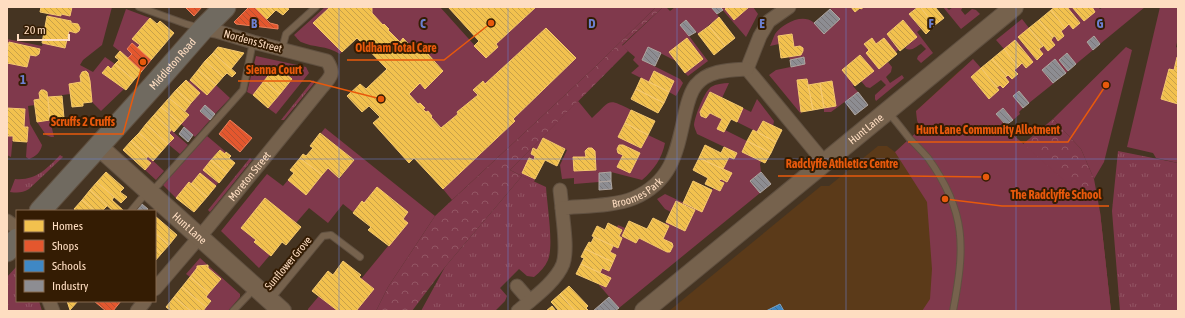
<svg xmlns="http://www.w3.org/2000/svg" width="1185" height="318" font-family="'Asap Condensed',sans-serif">
<style>
.built{fill:#5b3a19}
.grass{fill:url(#grass-tufts)}
.forest{fill:url(#forest-crowns)}
.garden{fill:#80394c;fill-rule:evenodd}
.homes{fill:url(#homes-back-hatch);stroke:#f6c970}
.shops{fill:url(#shops-back-hatch);stroke:#ec7f5a}
.schools{fill:url(#schools-back-hatch);stroke:#78a2c4}
.industry{fill:url(#industry-back-hatch);stroke:#afa5a0}
.lines{fill:none;stroke-linecap:round;stroke-linejoin:round}
.lane-casing{stroke:#605040;stroke-width:8}
.street-casing{stroke:#605040;stroke-width:15}
.secondary-casing{stroke:#605040;stroke-width:20}
.primary-casing{stroke:#605040;stroke-width:23}
.lane{stroke:#76624d;stroke-width:6}
.street{stroke:#76624d;stroke-width:13}
.secondary{stroke:#76624d;stroke-width:18}
.primary{stroke:#706a60;stroke-width:21}
.grid{fill:none;stroke:#6c80d0;stroke-width:1;stroke-opacity:0.55}
.labels{text-anchor:middle;dominant-baseline:central;stroke-width:4;stroke-linejoin:round;paint-order:stroke}
.street-label{font-size:11px;fill:#feddc1;stroke:#341c03}
.grid-label{font-size:13px;text-anchor:middle;font-weight:bold;fill:#6c80d0;stroke:#341c03;stroke-width:4;stroke-linejoin:round;paint-order:stroke}
.leader{fill:none;stroke:#e8590c;stroke-width:1.5}
.callout-dot{fill:#e8590c;stroke:#341c03;stroke-width:1.5}
.callout-label{font-size:12px;text-anchor:middle;font-weight:bold;fill:#e8590c;stroke:#341c03;stroke-width:4;stroke-linejoin:round;paint-order:stroke}
</style>
<defs>
<pattern id="grass-tufts" width="24" height="20" patternUnits="userSpaceOnUse"><rect width="24" height="20" fill="#80394c"/><path d="M3 7l-1-3M5 7V3M7 7l1-3M15 17l-1-3M17 17v-4M19 17l1-3" fill="none" stroke="#935564"/></pattern>
<pattern id="forest-crowns" width="20" height="18" patternUnits="userSpaceOnUse"><rect width="20" height="18" fill="#80394c"/><path d="M2 6a3 3 0 1 1 6 0M12 15a3 3 0 1 1 6 0" fill="none" stroke="#935564"/></pattern>
<pattern id="homes-back-hatch" width="6" height="6" patternUnits="userSpaceOnUse"><rect width="6" height="6" fill="#f2c14e"/><path d="M-1 5l2 2M0 0l6 6M5-1l2 2" fill="none" stroke="#c8a149"/></pattern>
<pattern id="shops-back-hatch" width="6" height="6" patternUnits="userSpaceOnUse"><rect width="6" height="6" fill="#e4572e"/><path d="M-1 5l2 2M0 0l6 6M5-1l2 2" fill="none" stroke="#b65132"/></pattern>
<pattern id="schools-back-hatch" width="6" height="6" patternUnits="userSpaceOnUse"><rect width="6" height="6" fill="#3f88c5"/><path d="M-1 5l2 2M0 0l6 6M5-1l2 2" fill="none" stroke="#447094"/></pattern>
<pattern id="industry-back-hatch" width="6" height="6" patternUnits="userSpaceOnUse"><rect width="6" height="6" fill="#8d8d92"/><path d="M-1 5l2 2M0 0l6 6M5-1l2 2" fill="none" stroke="#7a7678"/></pattern>
</defs>
<rect width="100%" height="100%" fill="#453422"/>
<path class="built" d="M960,70L1011,133L1100,212L1111,311H669L821,186H829L878,146H887L895,152L920,129L917,120L916,111Z"/>
<path class="grass" d="M313,80L315,82L284,120H281Z
M1118,151L1178,163V311H1120L1112,211Z
M60,155L63,157L29,189C22,193 18,193 10,192L15,179C35,181 47,169 60,155Z
M250,158L252,160L210,212L208,210Z
M522,176L546,187C547,205 554,245 548,260C545,267 540,272 534,277L527,276L519,269L500,288L507,296L505,301L495,311H421L445,267Z
M17,266V301H39L42,311H7V277Z"/>
<path class="forest" d="M656,7H663L622,45L628,51L510,170L522,176L445,267L412,311H376L388,287L435,216L596,66Z
M970,82L1011,133L1023,144L1053,119L1081,149L1094,179L1100,212L1111,311Z"/>
<path class="garden" d="M72,7H112L102,45L83,60L80,65L93,72L105,57L115,64L111,69L108,66L102,73L126,90L124,89L101,111L92,102L86,71L82,72L80,76L81,82L70,94L48,97L47,92L44,90H41L40,99L34,100L35,105L28,106L30,124L42,145C41,152 35,157 29,159L26,157L28,128L24,127L25,109L7,108V63L27,67L30,55L36,56L39,55L40,49L9,42L7,52V39L42,46L43,43L65,48L69,31L76,33L79,31L80,27L78,24L71,23V21L48,16L49,13L60,16Z
M325,7H330L313,23L342,52L340,54C326,45 314,48 301,42C299,41 296,37 294,35Z
M372,7H440L486,58L498,47L496,44L536,7H656L596,66L452,200L443,189L515,121L513,119L576,58L546,28L485,84L482,81L474,89L478,95L457,112L458,114L441,128L431,117L432,116L428,112H426L423,109L424,108L420,103L418,104L409,94L420,83L425,89L443,70L420,45L414,50L404,39L400,42L388,30L389,28L384,24L383,25L372,13Z
M663,7H666L670,11L675,7H711L719,17L698,34L686,20L680,24L708,61L688,76L685,73L703,59L687,39L676,61L648,47L642,60L680,79L683,83L676,96L669,92L674,81L654,71L649,82L631,73L639,66L633,60L635,57L622,46Z
M720,7H728L725,9L734,20L749,7H753L758,14L746,37Z
M829,7H851L855,12L864,7H918L909,14L921,29L917,32L933,53L921,63L917,59L918,56L926,49L921,44C915,47 912,52 905,48L917,37L903,20L887,34L899,49L896,52L876,44L872,38L864,44L869,50L866,53L879,69L888,62L892,67L891,72L886,77L890,83L902,75L904,78L876,101L875,99V95L886,85L881,80L870,88L866,87L861,81L873,71L860,55L842,70L854,85L853,86L858,92L831,112H824V108L836,106L832,81L808,85L807,79L797,80L801,114L769,75L776,70L805,64L804,57L790,60L789,57L801,55L803,51V48L800,46L794,47L792,34L778,36L779,44L770,46C772,42 773,38 775,34C782,24 802,13 813,22C817,25 820,30 824,34L840,19Z
M943,7H946L949,10L953,7H963L961,10L965,15L972,9L976,10L980,14L961,29Z
M1067,7H1072L1084,21L1095,12L1092,7H1098L1100,9L1103,7H1145L1100,44L1094,36L1087,42L1093,50L1076,64L1067,53L1059,60L1068,71L1066,73L1055,59L1043,70L1054,83L1029,103L1019,91L1013,96L1023,108L1019,112L1020,114L1013,120L1003,108L996,114L1011,133L1100,212L1111,311H922L930,299L932,269L927,202L895,152L920,129L917,120L916,111L973,59L981,68L971,77L989,99L999,90L997,87L1000,85L1003,88L1009,82L1005,77L1008,75L1012,79L1018,75L1014,70L1022,63L1026,68L1032,63L1004,49L996,40L1022,19L1029,28L1018,38L1037,60L1043,54L1039,49L1043,46L1048,51L1055,45L1051,40L1055,36L1059,40L1064,36L1061,31L1069,24L1073,28L1080,23Z
M1160,7H1178V38L1176,47L1178,48V57L1174,70L1169,69L1162,99L1178,103V163L1156,158L1153,153L1127,147Z
M126,9L150,18L133,39L140,45L137,48L132,43L127,49L132,54L128,58L113,46Z
M1126,47L1132,50L1104,162L1094,179L1081,149L1053,119Z
M256,56L306,67L309,73L276,114L268,108L292,80L276,67L253,95L247,92Z
M190,80L207,95L216,85L230,98L215,114L205,106L200,111L210,120L195,137L181,124L189,115L185,111L200,93L188,82Z
M729,83L722,98L710,92L700,112L701,116L705,118L710,113L722,119L717,129L724,132L725,130L747,141L742,152L761,161L760,164L761,172L750,181L760,193L619,308L599,285V284L606,287L610,278L600,273L602,268L609,271L616,256L610,252L613,246L618,248L622,238L619,236L622,230L617,227L618,225L625,228L622,236L636,243L639,238L667,252H670L673,246L672,243L663,239L669,226L665,224L666,222L685,231L695,210L676,201L671,212L665,209L657,199L665,194L701,211L713,188L720,191L724,183L719,181L721,179L727,181L731,173L723,169L729,157L734,159L737,153L697,134C696,131 694,127 694,125C695,116 704,92 711,87C716,84 723,83 729,83Z
M757,99L774,121L773,126L763,121L757,132L737,122L743,108L751,112Z
M578,101L592,118C611,101 606,97 631,110L618,137L641,148L648,135L665,143C662,158 654,170 642,180L611,172L599,173V182L574,184V178L562,179L560,165L567,150L543,138L537,150L533,149L531,154L535,156L534,160L523,173L535,179L534,182L510,170ZM619,145H623L640,153L623,155L618,153L617,149ZM588,148H592L596,170L574,171L573,157H586L585,151Z
M50,120L54,137H51L46,135L37,122Z
M325,128L435,216L388,287L376,311H356L373,289L361,279L407,223L403,219L408,212L377,187L364,203L362,201L353,212L343,204L328,223L309,208L296,223L265,198L241,228L256,240L254,243L270,255L259,268L221,231L267,174L283,186L288,180L306,195L328,168L340,178L354,160L321,133Z
M171,130L188,145L180,154L168,144L169,133Z
M7,136H13L11,157L7,155Z
M207,136L226,152L225,154L219,150L203,170L218,183L216,186L200,173L191,184L176,198L163,185Z
M148,156L164,171L156,180L145,170L151,163L146,159Z
M200,258L240,294V297L228,311H203L211,302L206,297L221,279L208,268L207,265L197,268L190,277L186,274Z
M319,296L338,311H308V309Z"/>
<path class="homes" d="M41,7H72L70,16L61,14V16L40,12Z
M254,7H269L274,12L266,20Z
M269,7H285L289,9L283,15L276,10L274,12Z
M330,7H372V13L383,25L384,24L389,29L388,30L400,42L403,38L414,50L420,45L443,71L425,89L420,83L409,94L418,104L420,103L425,108L423,109L426,112L428,111L432,116L431,117L441,128L458,114L457,112L478,95L473,90L483,81L485,84L546,28L576,58L513,119L515,121L443,189L414,158L409,163L373,123L380,117L369,106L362,112L347,96L360,84L366,89L387,69L357,38L342,52L313,23Z
M448,7H536L496,44L498,47L486,58L474,46L479,41Z
M728,7H749L734,20L725,9Z
M851,7H864L861,9L860,8L855,12Z
M918,7H920L935,25L926,34L909,14Z
M920,7H935L944,18L935,25Z
M1055,7H1067L1080,23L1073,29L1069,24L1065,28L1051,10Z
M1072,7H1092L1095,12L1084,21Z
M1051,10L1065,28L1061,31L1064,36L1058,41L1055,36L1053,37L1039,20Z
M47,16L71,21V23L78,24L80,28L79,31L76,33L69,31L65,48L42,43Z
M719,17L735,38L725,46L709,26Z
M150,18L157,24L160,21L174,33L151,60L137,48L140,45L132,39Z
M903,20L917,37L900,51L887,34Z
M1039,20L1053,37L1051,40L1055,45L1048,51L1029,28Z
M709,26L725,46L714,55L698,34Z
M1029,28L1043,46L1039,49L1043,54L1037,60L1018,37Z
M792,34L794,47L800,46L803,48V51L801,55L781,58L778,36Z
M687,38L703,59L685,73L669,52Z
M872,38L876,44L884,38L897,54L879,69L866,53L869,50L864,44Z
M1015,40L1033,62L1026,68L1022,63L1018,67L1004,49Z
M9,42L40,49L39,54L36,56L30,55L27,67L7,63V52Z
M218,47L244,53L231,69L213,53Z
M1004,49L1018,67L1014,70L1018,74L1012,79L1008,75L1007,76L992,59Z
M120,51L142,71L134,80L115,64L119,60L115,57Z
M213,53L236,73L232,77L227,73L223,77L205,61Z
M860,55L874,71L855,86L842,70Z
M1177,57H1178V104L1161,99L1169,69L1174,70Z
M992,59L1007,76L1005,77L1009,82L1003,88L1000,85L997,87L981,68Z
M205,61L223,77L216,85L198,70Z
M115,64L134,80L126,90L102,73L108,66L111,69Z
M276,66L292,79L280,94L264,81Z
M981,68L999,90L989,99L971,77Z
M198,70L216,85L207,95L190,80Z
M86,71L88,73L90,81L92,102L83,103V106L72,107L69,84L81,82L80,76L82,72Z
M654,71L674,81L669,92L649,82Z
M641,78L669,92L664,103L636,89Z
M807,79L813,110L801,112L797,80Z
M186,80L200,93L191,103L176,90Z
M264,81L280,94L268,108L253,95Z
M832,81L836,106L824,108L820,83Z
M820,83L824,108L813,110L808,85Z
M636,89L664,103L658,113L631,99Z
M41,90H44L47,92L50,120L37,122L34,100L40,99L39,93Z
M176,90L191,103L185,111L169,98Z
M710,92L743,108L737,122L731,119L724,132L717,129L722,119L710,113L706,118L701,116L700,112Z
M62,96L64,118L50,120L48,97Z
M169,98L189,115L181,124L161,107Z
M161,107L181,124L174,132L154,115Z
M7,108L25,109L24,127H28L27,142L13,141V136H7Z
M631,110L655,121L648,135L625,123Z
M154,115L171,130L169,133L174,138L168,144L146,124Z
M763,121L782,130L776,142L757,132Z
M625,123L648,135L641,148L618,137Z
M146,124L168,144L161,152L139,133Z
M753,130L776,142L771,153L747,141Z
M139,133L161,152L153,161L131,141Z
M320,133L354,160L339,178L328,168L322,175L300,158L303,154L306,156L313,148L310,146Z
M543,138L565,149L557,166L545,160L535,179L522,173L529,158L534,160L535,156L531,154L533,148L537,150Z
M131,141L148,156L146,159L151,163L145,170L123,150Z
M747,141L771,153L765,163L742,152Z
M619,145H623L640,153L630,173L617,167L623,155L618,153L617,149Z
M705,145L721,153L724,147L737,153L734,159L729,157L723,169L699,158Z
M588,148H592L595,151L596,170L574,171L573,157H586L585,151Z
M220,150L225,154L226,152L231,156L229,158L235,163L227,173L211,160Z
M300,158L322,175L306,195L288,180L294,173L290,170Z
M699,158L732,173L727,182L721,179L719,181L724,183L720,191L705,184L708,178L693,170Z
M211,160L227,173L219,183L203,170Z
M106,172L124,188L120,192L127,197L121,203L97,182Z
M200,173L216,186L207,197L191,184Z
M693,181L712,190L702,212L683,203Z
M97,182L114,197L112,200L124,211H113L90,190Z
M189,182L207,197L194,212L176,198Z
M377,187L408,212L403,219L408,223L389,246L368,230L371,227L353,213L362,201L364,203Z
M90,190L107,206L103,210L105,211H95L82,200Z
M265,198L301,227L286,245L282,242L271,256L254,242L256,240L241,228Z
M82,200L95,211H76L74,209Z
M676,201L695,210L685,231L666,222Z
M155,216L177,235L169,245L155,233Z
M653,218L669,226L663,239L672,243L673,246L670,252H667L639,238L636,243L622,236L629,221L647,229Z
M608,223L622,230L619,236L622,238L618,248L592,236L597,226L605,230Z
M155,233L169,245L161,254L155,248Z
M594,237L613,246L610,252L616,255L613,262L585,249L589,242L591,243Z
M155,248L161,254L155,261Z
M585,249L613,262L609,271L602,268L600,273L581,264L584,258L581,257Z
M343,261L361,275L359,277L374,289L356,311H338L312,291L328,271L333,275Z
M581,264L611,278L606,287L576,274Z
M208,265V268L221,279L209,293L190,277L197,268V266Z
M190,277L209,293L206,297L211,301L206,307L182,287Z
M569,286L588,306L586,308L589,311H575L560,294Z
M182,287L206,307L203,311H200L197,309L195,311H191L174,297Z
M560,294L575,311H559L553,304L551,302Z
M174,297L191,311H171L166,307Z
M67,301H78L70,310Z
M552,306L556,311H546Z"/>
<path class="shops" d="M185,7H202L194,16Z
M249,7H254L270,23L278,25V29L236,24L234,22Z
M132,43L151,60L142,71L128,58L132,54L127,49Z
M230,120L252,138L240,152L219,134Z
M94,301H121L113,311H106Z"/>
<path class="schools" d="M780,304L784,311H766Z"/>
<path class="industry" d="M711,7H720L723,10L717,14Z
M830,9L840,19L824,34L814,23Z
M686,20L696,32L689,36L680,25Z
M1094,36L1100,44L1093,50L1087,42Z
M648,47L661,53L655,66L642,60Z
M1067,53L1076,64L1068,71L1059,60Z
M804,57L805,64L791,67L790,60Z
M1055,59L1066,73L1053,83L1042,70Z
M1019,91L1029,103L1023,108L1013,96Z
M858,92L868,105L855,115L845,102Z
M205,105L215,114L210,120L200,111Z
M1003,108L1013,120L1006,125L996,114Z
M184,127L193,135L188,142L179,134Z
M611,172V181L599,182V173Z
M761,172L771,184L760,193L750,181Z
M611,181L612,189L599,190V182Z
M142,204L148,209L146,211H136Z
M609,297L619,308L615,311H593Z"/>
<g class="lines">
<g class="lane-casing">
<path id="lane" d="M139,7L186,24L200,28
M282,49L286,34L316,7
M888,112C895,120 902,129 909,138C915,144 922,151 928,158C967,212 965,248 953,311
M131,211L141,199L158,185L243,90L253,42
M271,299L323,236L331,235L360,257
M233,311L254,289"/>
</g>
<g class="street-casing">
<g id="street">
<path d="M747,69L824,162"/>
<path d="M747,69L760,36L769,21L789,7"/>
<path d="M560,190L562,208"/>
<path d="M7,221L17,228"/>
<path d="M517,286L530,301"/>
<path id="s1" d="M155,289L208,227L322,87C331,77 335,73 327,61L253,42L216,31L203,29"/>
<path d="M49,301L53,311"/>
<path d="M137,311L145,301"/>
<path id="s2" d="M518,311C532,299 556,282 563,264C568,249 563,223 562,208C583,206 616,206 634,198C673,181 677,150 685,114C687,105 690,92 696,85C708,70 729,70 747,69"/>
</g>
</g>
<g class="secondary-casing">
<g id="secondary">
<path id="s3" d="M98,146L282,311"/>
<path id="s4" d="M644,311L1014,7"/>
</g>
</g>
<g class="primary-casing">
<g id="primary">
<path id="s5" d="M40,211L153,86L203,29L225,7"/>
<path d="M7,251L17,239"/>
</g>
</g>
<use href="#lane" class="lane"/>
<use href="#street" class="street"/>
<use href="#secondary" class="secondary"/>
<use href="#primary" class="primary"/>
</g>
<path class="grid" d="M169,7V311M339,7V311M508,7V311M677,7V311M846,7V311M1016,7V311M7,159H1178"/>
<g class="labels">
<g class="street-label">
<text transform="translate(253 41) rotate(15)">Nordens Street</text>
<text stroke="none"><textPath href="#s5" startOffset="198">Middleton Road</textPath></text>
<text stroke="none"><textPath href="#s4" startOffset="287">Hunt Lane</textPath></text>
<text stroke="none"><textPath href="#s1" startOffset="147">Moreton Street</textPath></text>
<text stroke="none"><textPath href="#s2" startOffset="200">Broomes Park</textPath></text>
<text stroke="none"><textPath href="#s3" startOffset="123">Hunt Lane</textPath></text>
<text transform="translate(288 263) rotate(-50)">Sunflower Grove</text>
</g>
</g>
<g class="grid-label">
<text x="254" y="28">B</text>
<text x="423" y="28">C</text>
<text x="592" y="28">D</text>
<text x="762" y="28">E</text>
<text x="931" y="28">F</text>
<text x="1100" y="28">G</text>
<text x="23" y="84">1</text>
</g>
<path class="leader" d="M491 23L444 60H347M381 99L310 81H238M143 62L123 134H43M1106 85L1068 142H908M986 177L906 176H778M945 199L1002 206H1109"/>
<g class="callout-dot">
<circle cx="491" cy="23" r="4"/>
<circle cx="381" cy="99" r="4"/>
<circle cx="143" cy="62" r="4"/>
<circle cx="1106" cy="85" r="4"/>
<circle cx="986" cy="177" r="4"/>
<circle cx="945" cy="199" r="4"/>
</g>
<g class="callout-label">
<text x="396" y="52">Oldham Total Care</text>
<text x="274" y="74">Sienna Court</text>
<text x="83" y="126">Scruffs 2 Cruffs</text>
<text x="988" y="134">Hunt Lane Community Allotment</text>
<text x="842" y="168">Radclyffe Athletics Centre</text>
<text x="1056" y="199">The Radclyffe School</text>
</g>
<rect width="1185" height="318" fill="none" stroke="#feddc1" stroke-width="16"/>
<rect x="16" y="210" width="140" height="92" fill="#341c03" stroke="#85694f"/>
<rect x="24" y="220" width="20" height="12" fill="#f2c14e" stroke="#85694f"/>
<text x="52" y="230" font-size="12" fill="#feddc1">Homes</text>
<rect x="24" y="240" width="20" height="12" fill="#e4572e" stroke="#85694f"/>
<text x="52" y="250" font-size="12" fill="#feddc1">Shops</text>
<rect x="24" y="260" width="20" height="12" fill="#3f88c5" stroke="#85694f"/>
<text x="52" y="270" font-size="12" fill="#feddc1">Schools</text>
<rect x="24" y="280" width="20" height="12" fill="#8d8d92" stroke="#85694f"/>
<text x="52" y="290" font-size="12" fill="#feddc1">Industry</text>
<path d="M18 34v6h51v-6" fill="none" stroke="#feddc1" stroke-width="2"/>
<text x="24" y="34" font-size="12" fill="#feddc1" stroke="#341c03" stroke-width="3" paint-order="stroke">20 m</text>
</svg>
